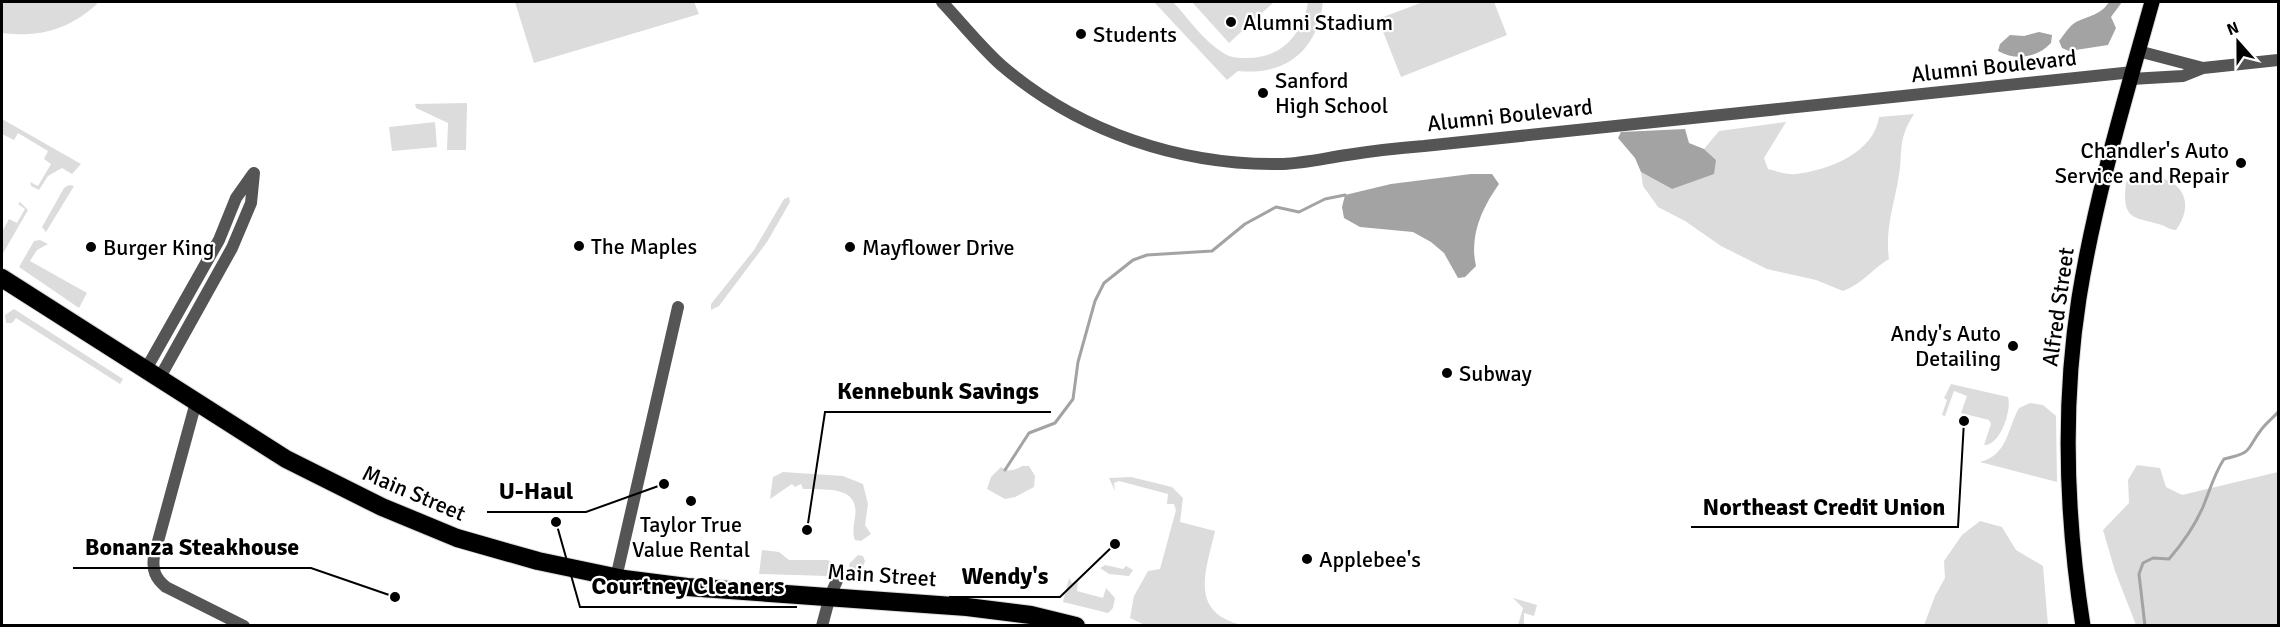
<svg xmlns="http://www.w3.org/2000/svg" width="2280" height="627" font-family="Signika,sans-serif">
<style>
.green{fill:#dcdcdc}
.water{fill:#a3a3a3}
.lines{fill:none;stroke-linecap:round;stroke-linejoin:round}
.stream{stroke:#a3a3a3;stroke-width:3}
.primary-casing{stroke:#dbdbdb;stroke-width:17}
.highway-casing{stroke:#dbdbdb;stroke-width:20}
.street{stroke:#555;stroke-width:12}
.primary{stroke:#000;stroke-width:15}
.highway{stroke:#000;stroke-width:18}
.poi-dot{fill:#000;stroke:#fff;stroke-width:2}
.labels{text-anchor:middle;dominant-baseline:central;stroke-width:4.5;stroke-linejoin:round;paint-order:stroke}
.poi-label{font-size:22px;fill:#000;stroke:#fff;text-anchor:start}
.street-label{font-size:22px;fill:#000;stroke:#fff}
.leader{fill:none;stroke:#000;stroke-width:2}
.callout-dot{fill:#000;stroke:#fff;stroke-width:2}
.callout-label{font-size:24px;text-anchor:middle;font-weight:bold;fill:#000;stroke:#fff;stroke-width:4.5;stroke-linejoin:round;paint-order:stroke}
</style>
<rect width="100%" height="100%" fill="#fff"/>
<path class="green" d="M2,2H99C71,29 40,38 2,33Z
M515,2H694L699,14L534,63Z
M1154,2H1173C1189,19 1204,42 1225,54C1231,58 1240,58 1247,58C1282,58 1303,34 1308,2H1323C1318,49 1287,76 1238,71L1227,80Z
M1192,2H1274L1229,43Z
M1423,2H1494L1507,35L1401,77L1378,19Z
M467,103L466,150H447L448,123L416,108L415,104Z
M1914,114C1896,142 1904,152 1898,181C1893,208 1885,231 1889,259C1872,269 1862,284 1843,291L1816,280L1767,269L1721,246L1685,221L1658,207L1643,186L1641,172L1672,189L1716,160L1704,149L1719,131L1786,122L1764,158L1768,169C1776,171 1787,175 1796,174C1829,170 1874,153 1879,117Z
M2,119L81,164L72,174L62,168L48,176L39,190L31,186L30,182L38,186L51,164L44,159L48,151L18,133L14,140L2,134Z
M435,122L437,147L392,151L389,127Z
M2148,176C2182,178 2196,202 2176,230C2170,230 2167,227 2162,225C2131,216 2122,220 2126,182L2129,179L2137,182Z
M69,185L74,186L46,232L42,227L64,188Z
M789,197L790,202L767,242L719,306L711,310V304L754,250L784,199Z
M20,202L28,210L2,255V232L9,219L17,223L25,209L18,204Z
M40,240L48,244L37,250L30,261L87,293L79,308L19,267L34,241Z
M14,309L123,379L120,384L16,318L12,323H6L5,315Z
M1951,384L2008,397C2012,410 2000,446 1984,445L1991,424L1989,420L1961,413L1967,396L1954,391L1945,416L1942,415L1947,400L1944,398Z
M2030,403L2043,405L2056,416L2057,482L1980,462C2008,455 2007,429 2019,408Z
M2137,465L2160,468L2166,487L2182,495L2278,472V625H2136L2115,571L2103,530L2129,503L2128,480Z
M1022,466H1029L1035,476L1034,487L1015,497L1005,499L987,489L991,477L1001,467C1008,473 1015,470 1022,466Z
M783,472L843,476L863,484L868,504L865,525L871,534L861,541L855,540C852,533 854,524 855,517C860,485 825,490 803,489L801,484L795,487L792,484L770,499L773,477Z
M1131,477L1172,487L1183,498L1180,522L1215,531C1206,571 1188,612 1242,625H1145L1130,618L1134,596L1148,571L1160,569L1176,510L1174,504H1167L1168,494L1119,481L1114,483L1115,491L1109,478Z
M1980,521L2002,527L2016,550L2043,566L2048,625H1924L1935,596L1945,578L1944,561L1962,535Z
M762,550L779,552L789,560H827L832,562L833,569L827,576L759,574Z
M858,555L863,556L865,561L860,575L851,577L849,564Z
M1105,565L1123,569L1126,566L1133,570L1129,576L1109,574L1100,568Z
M1069,578L1072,583L1078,580L1077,591L1103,598L1106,588L1115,598L1113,608L1108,613L1063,602Z
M1513,598L1537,605L1534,616L1524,613V625H1518L1523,608Z"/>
<path class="water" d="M2109,2H2122L2111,17L2116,28L2108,45L2069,51L2062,48L2059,41C2064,35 2069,26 2076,22C2088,16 2101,15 2109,2Z
M2039,32L2052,35L2051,43C2037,58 2016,61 1998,51L2000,44L2010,35L2024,36Z
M1685,129L1689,143L1704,149L1716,160L1714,174L1672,189L1641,172L1635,158L1618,138L1621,132Z
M1471,174H1492L1499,184C1482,208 1469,236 1476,266L1465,277L1458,278L1444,253L1431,242L1413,232L1360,227L1344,218L1342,207L1345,195L1391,184Z"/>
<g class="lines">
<path class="stream" d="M1005,470L1029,433L1055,423L1073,399L1078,362L1095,301L1104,283L1133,260L1147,255L1212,251L1245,224L1276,207L1299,212L1325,199L1345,195
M2145,626L2139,574L2143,563L2153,558L2169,559C2182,544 2195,525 2203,507C2210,490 2214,474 2224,459C2254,452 2245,451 2261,430C2266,423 2273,418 2278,412"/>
<g class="primary-casing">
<path id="primary" d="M2083,626C2066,517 2062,407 2079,298C2095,198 2125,99 2152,2"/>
</g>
<g class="highway-casing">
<path id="highway" d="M2,278L286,459L382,507L457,538L538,561L624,579L687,587L967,607L1031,615L1076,626"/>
</g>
<path class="street" d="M942,2C961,22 980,46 1001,65C1079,132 1181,166 1283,164C1305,163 1326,158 1347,155C1372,151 1398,148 1424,146L2133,72
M2138,51L2203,68
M2131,79L2183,76L2203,68L2278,60
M145,371L219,240L236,198L253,174
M159,379L232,248L251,203L254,173
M196,402L154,556C152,570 155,578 166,587L244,626
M616,578L678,307
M822,626L830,596L839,576"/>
<use href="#primary" class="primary"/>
<use href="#highway" class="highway"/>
</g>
<g class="poi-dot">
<circle cx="1231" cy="22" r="6"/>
<circle cx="1081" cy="34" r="6"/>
<circle cx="1263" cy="93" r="6"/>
<circle cx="2241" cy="163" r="6"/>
<circle cx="579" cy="246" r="6"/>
<circle cx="91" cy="247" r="6"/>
<circle cx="850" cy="247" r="6"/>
<circle cx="2013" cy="346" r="6"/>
<circle cx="1447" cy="373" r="6"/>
<circle cx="691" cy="501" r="6"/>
<circle cx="1307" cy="559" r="6"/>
</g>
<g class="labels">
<g class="poi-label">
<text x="1243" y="22">Alumni Stadium</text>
<text x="1093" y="34">Students</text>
<text x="1275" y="80">Sanford<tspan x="1275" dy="25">High School</tspan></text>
<text x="2229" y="150" text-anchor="end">Chandler's Auto<tspan x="2229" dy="25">Service and Repair</tspan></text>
<text x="591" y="246">The Maples</text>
<text x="103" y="247">Burger King</text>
<text x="862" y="247">Mayflower Drive</text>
<text x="2001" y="333" text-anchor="end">Andy's Auto<tspan x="2001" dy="25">Detailing</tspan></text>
<text x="1459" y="373">Subway</text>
<text x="691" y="524" text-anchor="middle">Taylor True<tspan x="691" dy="25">Value Rental</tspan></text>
<text x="1319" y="559">Applebee's</text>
</g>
<g class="street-label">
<text transform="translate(1994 66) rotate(-6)">Alumni Boulevard</text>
<text transform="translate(1510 115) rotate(-6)">Alumni Boulevard</text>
<text transform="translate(2058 307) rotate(-82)">Alfred Street</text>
<text transform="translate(414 493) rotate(23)">Main Street</text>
<text transform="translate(882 575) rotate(4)">Main Street</text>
</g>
</g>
<path class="leader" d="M807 530L825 412H1051M664 484L586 512H487M1964 421L1958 527H1691M395 597L311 568H73M1115 544L1060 597H949M556 522L580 607H797"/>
<g class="callout-dot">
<circle cx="807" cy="530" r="6"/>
<circle cx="664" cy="484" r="6"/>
<circle cx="1964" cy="421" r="6"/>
<circle cx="395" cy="597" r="6"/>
<circle cx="1115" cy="544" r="6"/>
<circle cx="556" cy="522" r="6"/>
</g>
<g class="callout-label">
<text x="938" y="399">Kennebunk Savings</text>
<text x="536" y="499">U-Haul</text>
<text x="1824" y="515">Northeast Credit Union</text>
<text x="192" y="555">Bonanza Steakhouse</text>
<text x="1005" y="584">Wendy's</text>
<text x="688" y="594">Courtney Cleaners</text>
</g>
<rect width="2280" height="627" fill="none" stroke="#000000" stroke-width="6"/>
<g transform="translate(2238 42) rotate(339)" stroke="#ffffff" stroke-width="4.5" paint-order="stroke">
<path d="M0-4.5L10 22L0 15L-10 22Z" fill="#000000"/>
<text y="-9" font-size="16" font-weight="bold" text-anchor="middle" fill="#000000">N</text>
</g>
</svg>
